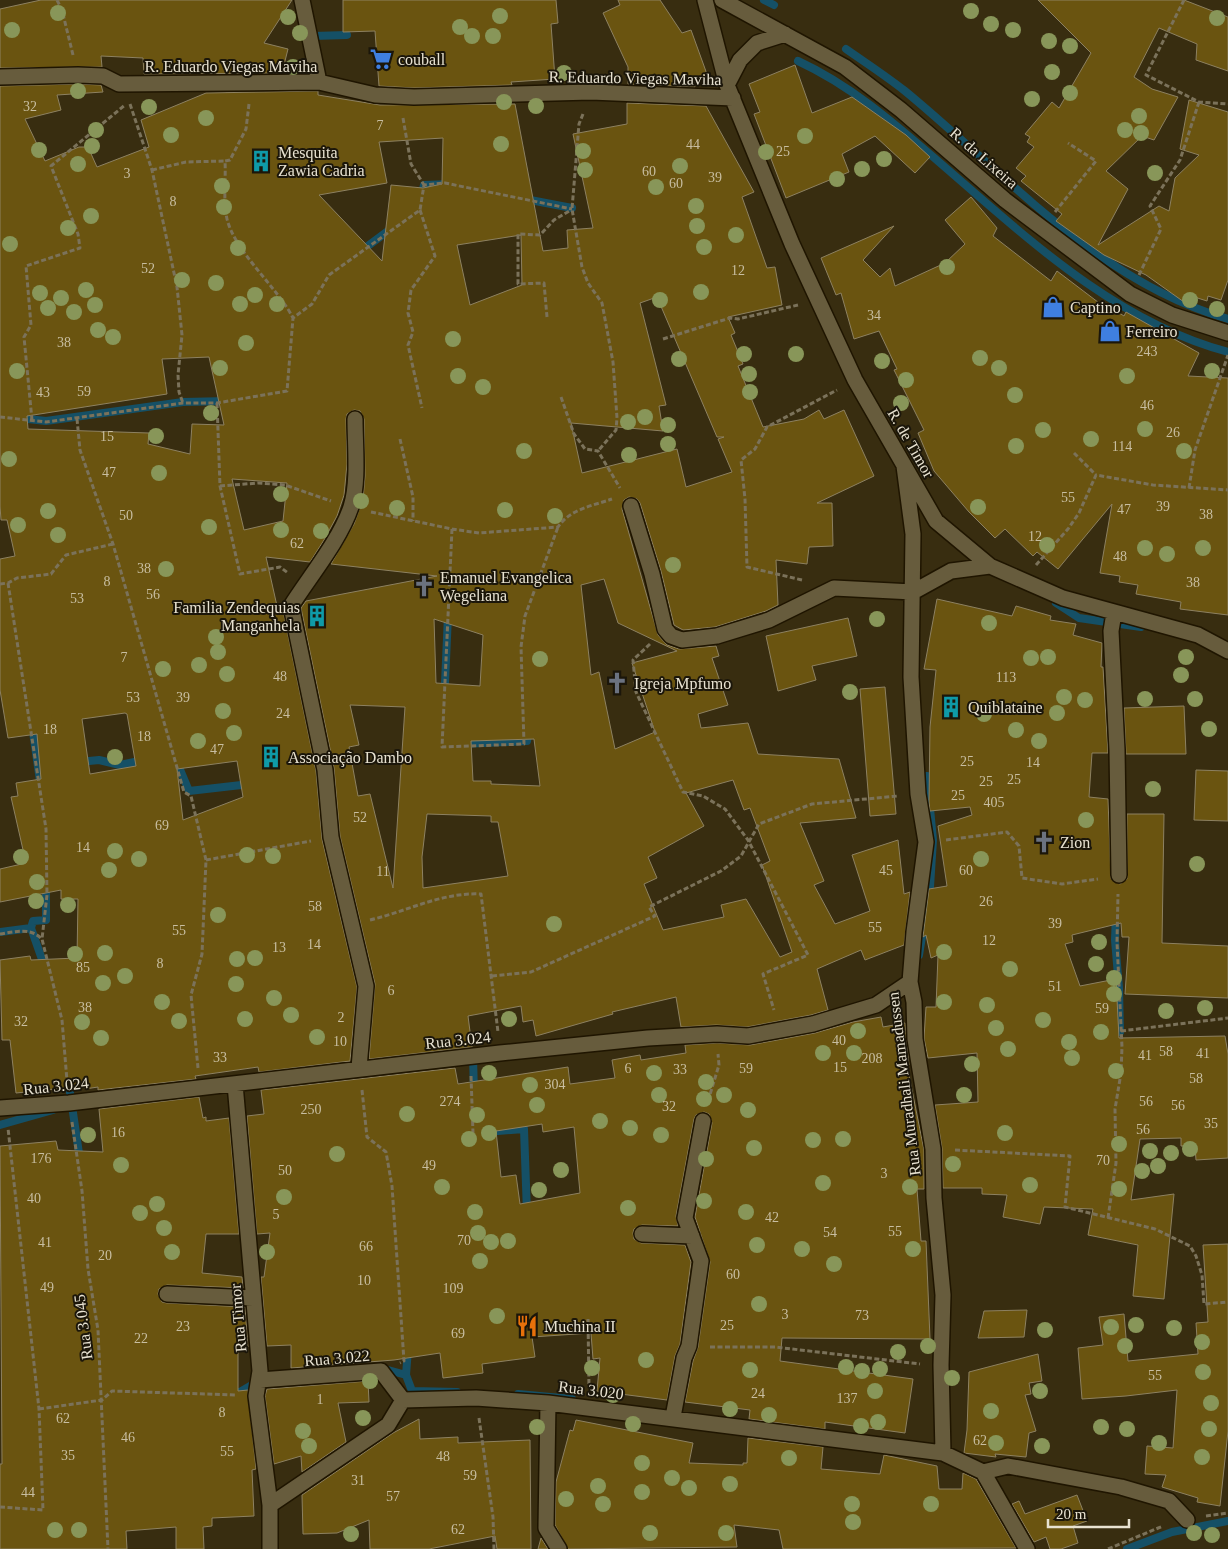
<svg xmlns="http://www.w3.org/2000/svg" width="1228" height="1549" font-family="'Times New Roman',serif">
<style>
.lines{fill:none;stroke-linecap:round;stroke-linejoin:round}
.stream{stroke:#155066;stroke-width:8}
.building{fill:#6a5410;stroke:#8d8161;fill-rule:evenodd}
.minor-casing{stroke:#1f1500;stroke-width:18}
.path{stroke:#7b725a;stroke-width:3;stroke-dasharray:5 2.5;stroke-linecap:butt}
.minor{stroke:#675c3d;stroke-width:15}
.tree{fill:#889659}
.labels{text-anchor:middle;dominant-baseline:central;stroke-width:4;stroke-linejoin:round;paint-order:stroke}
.number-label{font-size:14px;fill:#c8bea1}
.poi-label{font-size:16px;fill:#e8e2d1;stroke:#1b160a;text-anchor:start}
.street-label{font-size:16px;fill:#e8e2d1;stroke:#1b160a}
</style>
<rect width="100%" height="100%" fill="#382d10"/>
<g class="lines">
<path class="stream" d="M764,0L774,5
M312,31L313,36L347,35
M846,49C866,63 886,76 905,91C1006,174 1098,282 1228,319
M798,61C852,86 895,124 939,162C1026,237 1115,322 1228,352
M421,197L424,185L450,184
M525,199L572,208
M361,251L392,228
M0,416L46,421L183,402L228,401
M1056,603L1079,618L1141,627
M445,683L448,615
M32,725L41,788
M462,744L527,741L529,730
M176,760L189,791L250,784
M79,762L99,760L120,765L144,760
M319,763L317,774L321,796
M1116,914L1115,940L1119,988L1120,1032
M0,932L31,928
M919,955L930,887L933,840L927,776
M45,968L31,928L33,921L46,920V884
M473,1057L474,1092
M68,1079L80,1160
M0,1125L53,1110
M486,1132L524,1129L527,1213
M408,1349L406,1375L412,1391L457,1392
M381,1368L406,1375
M234,1392H240L257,1382
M518,1394L572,1399
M1127,1549L1172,1532L1228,1521"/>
</g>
<path class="building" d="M41,0H292L264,43L288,49L282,73L144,74L143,58L101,56L102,67L0,68V9Z
M343,0H556L558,23L551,24L555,79L511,82L512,85L414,88L379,86L375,31L343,32Z
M618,0H660L682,33L691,30L708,77L693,83L695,87L628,84V67L603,13L620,5Z
M1038,0H1184L1228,17V71L1196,60L1197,44L1159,28L1134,77L1152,89L1178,97L1154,140L1142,136L1106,171L1128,189L1098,245L1159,206L1169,211L1175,178L1199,155L1180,149L1189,100L1228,112V280L1221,300L1208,296L1207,301L1188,295L1184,302L1146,275L1104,255L1056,221L1062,214L1021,181L1026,176L1016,168L1034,147L1027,142L1030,137L1025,134L1052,102L1059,108L1091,53Z
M795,65L812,113L852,97L906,135L930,157L915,173L875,136L842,154L849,172L786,198L754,114L760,112L749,84Z
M78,84L101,85L103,92L57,95L61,110L25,119L45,161L79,147H88L97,167L149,147L141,120L206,93L318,91V95L380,105L515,104L543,251L568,248L567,230L593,228L573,134L627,124V103L706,106L754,192L742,197L767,268L775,267L782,305L728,317L735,333L731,335L743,364L738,366L763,427L804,419L819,410L824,419L844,410L874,476L817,503H832L833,546L809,547L807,564L776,560L778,605L766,611L715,627L683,630L674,625L661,571L640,503L637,499L629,497L624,500L622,509L658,635L667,645L679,649L716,646L719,656L712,658L728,705L698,714L701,728L748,723L758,754L839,759L856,818L800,823L824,881L814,885L835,924L870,911L852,855L898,840L904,894L910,892L904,945L865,960L861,950L817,969L828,1010L811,1015L747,1027L716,1025L681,1027L676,997L612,1012L613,1014L536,1036L533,1020L523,1022L521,1006L468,1016L472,1047L369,1059L375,984L340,836L334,768L301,608L306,601L437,576L331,564L354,524L363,499L365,476L364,419L360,411L354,410L347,414L346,419L347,464L344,495L337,516L324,540L310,562L266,557L277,606H282L316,771L322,839L357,987L350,1061L259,1072L258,1067L195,1076L196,1079L98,1090V1087L85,1089L84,1086L16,1093L10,1040H2L0,960L30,956L31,960L77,958L78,899H61V890L0,902V869L26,863L11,797L18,796L16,783L41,779L37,734L8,738L0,690V559L15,556L7,520H1L0,506V86ZM443,138L442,184L423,188L391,185L382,261L319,195L387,183L379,142ZM521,235L522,285L470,305L457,245ZM657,297L717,437H724L718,439L732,472L686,487L677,449L582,473L571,423L663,431L659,406L666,405L640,303ZM209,357L224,425L192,424L190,454L148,444L149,433L28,429L27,416L167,394L162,359ZM232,479L287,483L283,521L244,530ZM604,579L618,623L677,651L632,663L655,732L615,749L599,672L591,675L581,585ZM434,619L483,635L480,686L436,683ZM350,705L405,707L393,888L370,794L358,796L349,747L359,745ZM125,713L127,714L136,766L90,774L82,719ZM534,739L540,786L491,784V781H473L471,741ZM237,761L243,797L183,820L177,769ZM733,780L744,810L750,808L770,861L762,865L792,952L780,957L746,899L721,905L724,917L663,930L644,884L657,878L648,857L704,826L686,793ZM427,814L491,816V822H498L508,876L423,888L422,857Z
M971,197L997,228L993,236L1051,281L1057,271L1111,312L1113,309L1124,316L1126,312L1199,353L1188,376L1228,378V615L1180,609L1181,602L1136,594L1138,585L1119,582L1120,576L1100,573L1112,504L1058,569L1037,552L1033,556L1005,529L995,538L969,512L934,471L918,433L924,430L894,370L897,369L879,331L854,339L841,293L836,295L821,258L894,226L863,260L880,277L890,268L895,286L945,263L965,244L945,220Z
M937,599L1012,616L1016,606L1051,616L1050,620L1076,624L1073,635L1102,643L1101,667H1103L1108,753H1092L1089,797L1108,799L1111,879L1120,884L1127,879V814H1164L1162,943L1228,946V998L1125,994L1129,937H1122L1121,923L1072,935L1073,942L1065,944L1080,986L1116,979L1119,1038L1225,1036L1228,1054V1158L1196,1160L1195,1146H1181V1138L1140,1139L1131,1200L1174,1194L1164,1299L1133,1296L1138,1245L1088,1235L1093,1209L1044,1207L1040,1224L1003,1217L1007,1195L982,1194V1188H943L942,1148L935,1105L978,1102L977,1053L928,1058L924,1038L926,1007H936L938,955L931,958L926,935L923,937L929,889L947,886L938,826L972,815L970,807L930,811L929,802L930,727L936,670L924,669Z
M848,618L857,656L812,666L816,680L778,691L766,636Z
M885,687L896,814L870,816L860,689Z
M1184,706L1186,754H1126L1124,708Z
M1196,770L1228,771V821L1194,820Z
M881,1017L883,1027L905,1023L909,1065H907L924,1150V1189H917L921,1241H926L930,1339L782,1338L780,1361L913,1379L905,1433L825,1422V1429L749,1419L750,1410L685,1402L693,1361L698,1347L710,1262L695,1217L712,1123L709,1114L704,1112L696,1115L694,1119L676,1216L678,1226L642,1225L634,1229L633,1233L634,1239L641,1243L685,1245L691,1262L680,1344L675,1356L667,1400L597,1391L600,1358L593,1359L591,1333L532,1337L535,1357L482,1364L483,1373L443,1378L440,1353L394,1360L291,1368V1345L267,1346L261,1277H264L270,1233L257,1234L247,1116L264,1114L261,1090L455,1068L458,1084L568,1067L570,1084L615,1078L612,1060L640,1055L641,1060L686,1053L685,1045L717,1043L750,1045L815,1033L853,1022ZM542,1124L543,1132L574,1127L580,1193L520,1204L516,1175L501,1177L496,1131Z
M199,1097L203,1118L206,1117V1121L229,1118L239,1234H206L202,1273L242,1277L243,1288L167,1285L159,1289L158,1294L162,1302L167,1303L245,1307L248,1347L238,1348V1391L248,1390L256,1469L252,1470L254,1516L212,1518V1526L203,1527L204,1549H176V1527L126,1531L127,1549H0V1464H2L0,1146L56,1141L58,1150L103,1152L99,1109Z
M1228,1244V1431L1220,1506L1197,1502L1198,1498L1162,1487L1166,1475L1145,1474L1147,1446L1173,1448L1177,1390L1126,1396L1082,1399L1078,1348L1103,1345L1099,1317L1124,1314L1128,1361L1198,1354L1196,1323L1208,1322L1203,1245Z
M1027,1310L1024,1337L978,1338L984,1311Z
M1038,1354L1042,1381L1029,1383L1031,1394L1025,1395L1036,1431L1029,1433L1026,1457L995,1454L996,1457L964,1453L967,1430L969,1372Z
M368,1381L369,1402L338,1403L346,1442L302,1472L301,1456L274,1464L265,1396L267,1389Z
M419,1419L420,1439L458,1437V1443L530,1440L531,1549H497L495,1536L429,1549H370L369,1520L337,1533L303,1534L302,1495L393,1433Z
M576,1420L693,1443L689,1463L743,1465V1463H747L748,1438L823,1447L821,1469L880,1474L884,1455L937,1466L939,1489H962L963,1473L976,1479L1016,1548L783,1549L779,1530L734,1525L737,1547L568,1549L555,1525L556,1482L570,1430L573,1431Z
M1077,1495L1087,1521L1073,1526L1078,1543L1061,1549H1050L1046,1537L1034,1542L1012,1504L1019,1501L1025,1514Z
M541,1538L548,1549H538Z"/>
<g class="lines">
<g class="minor-casing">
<path id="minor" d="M302,0L319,82
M705,0L727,85L792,244L855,380L936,521L990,566L1063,598L1198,635L1228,651
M722,0L845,67L901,110L1005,200L1130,294L1172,315L1228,333
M0,77L78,75L103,76L119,84L319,82L375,95L414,97L591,92L733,98
M727,85L740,60L757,43L785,34
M355,419C355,446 359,482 351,507C340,540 310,576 291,606L325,770L331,837L366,986L359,1068
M904,466L913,534L911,677L918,794L926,842L914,932L910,982L914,1002L915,1039L933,1149L934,1198L943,1295L941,1365L943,1453
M631,506L652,574L665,629L671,636L682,640L717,636L769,620L834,588L913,592
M913,592L951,571L990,566
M1114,613L1111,631L1117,750L1119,875
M235,1084L260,1371L256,1396L270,1505V1549
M0,1108L69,1103L500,1053L648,1038L717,1034L748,1036L813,1024L876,1005L910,982
M642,1234L692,1236
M167,1294L253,1298
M260,1380L381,1371L403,1400
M548,1403L546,1528L559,1549
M673,1417L684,1358L689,1346L701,1261L685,1218L703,1121
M983,1472L1027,1549
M270,1505L388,1425L403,1400L476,1398L548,1403L943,1453L983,1472L1008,1466L1121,1487L1169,1501L1187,1520"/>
</g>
<path class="path" d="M57,0L62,10L73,55
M1184,0L1146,75L1199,102L1228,104
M130,104L152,170L177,287L182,335L178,375L179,392L183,403
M249,104L246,129L230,160L225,161C226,179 223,201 227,219C235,252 278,288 293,318
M583,114L579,124L572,209L582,267L588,283L602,303L613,362L617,418L616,430L598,451
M403,118L411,164L424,185
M152,170L186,162L225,161
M420,210L435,256L411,290L408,313L413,332L408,345L422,408
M1055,212L1096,161L1068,143
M1139,275L1161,229L1150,206L1180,160L1199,102
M547,317L544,283L518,284V234L540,235L554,220L571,210
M663,339L730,318L738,319L798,305
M561,397L574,434L585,449L598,451L620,488
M217,403L220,486L240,574L280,567L288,573
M0,417L46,422L183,403H217L287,391L293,318L312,304L329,275L420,210L424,185L445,183L572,209
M77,419L80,450L113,544L184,792L191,796L206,860L202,954L191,995L198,1068
M32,420L24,337L31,325L26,266L80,248L78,234L51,166L125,105
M400,439L413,497V521
M1074,453L1096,475
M220,486L258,483L285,485L331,501
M1189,488L1195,450L1228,355
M371,512L452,529L479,533L558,527C570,509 592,506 612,499
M452,529L442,747L524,744L521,647L525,616L558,527
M1036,565L1068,529L1079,513L1096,475L1153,485L1228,490
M802,580L747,567L745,499L741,460L755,449L767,427L837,390
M8,583L46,829L47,895L42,939
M0,584L8,583L17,578L51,574L66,555L113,544
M650,644L633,660L636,692L683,792L703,796L725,809L748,840L808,955L763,974L774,1010
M946,840L1007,832L1019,846L1022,878L1062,884L1098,879
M206,860L311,841
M370,920C408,911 442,892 481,894L498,1032
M0,934C15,932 30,927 42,939L62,1020L67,1081
M492,976L531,972L655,916L649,907L721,871L741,856L759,824L812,804L898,796
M1121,1031L1228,1018
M471,1076L473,1133
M362,1090L367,1137L386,1152L392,1186L404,1361L400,1363
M708,1101L719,1065L718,1054
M72,1122L82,1191L88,1269L98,1330L108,1549
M955,1150L1070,1156L1065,1207L1155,1229L1190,1246L1196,1256L1202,1275L1204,1304L1228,1302
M1108,1218L1116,1163L1115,1109L1121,1073L1122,1047L1117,942L1118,894
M588,1319L589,1387
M710,1347H775L920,1364
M39,1409L102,1400L112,1391L235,1395
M479,1418L493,1517L494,1549
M0,1507L43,1510L39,1409L8,1128
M1206,1516L1228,1513
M1108,1549L1163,1526"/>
<use href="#minor" class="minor"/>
</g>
<g class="tree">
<circle cx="971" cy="11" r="8"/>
<circle cx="58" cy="13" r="8"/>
<circle cx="500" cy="16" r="8"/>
<circle cx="288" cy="17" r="8"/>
<circle cx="1217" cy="18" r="8"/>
<circle cx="991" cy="24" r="8"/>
<circle cx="460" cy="27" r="8"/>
<circle cx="12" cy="30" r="8"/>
<circle cx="1013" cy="30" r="8"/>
<circle cx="300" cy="33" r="8"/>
<circle cx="472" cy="36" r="8"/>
<circle cx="493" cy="36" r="8"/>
<circle cx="1049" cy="41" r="8"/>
<circle cx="1070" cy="46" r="8"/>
<circle cx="293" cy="67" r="8"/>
<circle cx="1052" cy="72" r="8"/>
<circle cx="564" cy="73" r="8"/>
<circle cx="78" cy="91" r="8"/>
<circle cx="1070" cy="93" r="8"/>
<circle cx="1032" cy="99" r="8"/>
<circle cx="504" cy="102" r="8"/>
<circle cx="536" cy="106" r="8"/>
<circle cx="149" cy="107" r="8"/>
<circle cx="1139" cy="116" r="8"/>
<circle cx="206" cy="118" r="8"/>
<circle cx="96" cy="130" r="8"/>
<circle cx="1125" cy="130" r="8"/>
<circle cx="1141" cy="133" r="8"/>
<circle cx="171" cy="135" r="8"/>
<circle cx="805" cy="136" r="8"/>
<circle cx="501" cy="144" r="8"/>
<circle cx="92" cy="146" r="8"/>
<circle cx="39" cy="150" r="8"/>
<circle cx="583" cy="151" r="8"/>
<circle cx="766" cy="152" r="8"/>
<circle cx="884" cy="159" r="8"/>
<circle cx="78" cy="164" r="8"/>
<circle cx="680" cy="166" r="8"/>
<circle cx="862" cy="169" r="8"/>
<circle cx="585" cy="170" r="8"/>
<circle cx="1155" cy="173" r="8"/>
<circle cx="837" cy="179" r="8"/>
<circle cx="222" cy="186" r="8"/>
<circle cx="656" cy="187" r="8"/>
<circle cx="696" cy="206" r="8"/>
<circle cx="224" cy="207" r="8"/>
<circle cx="91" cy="216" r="8"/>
<circle cx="697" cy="226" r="8"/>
<circle cx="68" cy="228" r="8"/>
<circle cx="736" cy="235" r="8"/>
<circle cx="10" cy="244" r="8"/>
<circle cx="704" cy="247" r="8"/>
<circle cx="238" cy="248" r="8"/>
<circle cx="947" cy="267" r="8"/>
<circle cx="182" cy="280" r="8"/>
<circle cx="216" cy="283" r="8"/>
<circle cx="86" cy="290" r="8"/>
<circle cx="701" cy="292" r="8"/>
<circle cx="40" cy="293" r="8"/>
<circle cx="255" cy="295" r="8"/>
<circle cx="61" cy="298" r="8"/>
<circle cx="660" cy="300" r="8"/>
<circle cx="1190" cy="300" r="8"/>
<circle cx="240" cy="304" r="8"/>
<circle cx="277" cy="304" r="8"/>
<circle cx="95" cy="305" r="8"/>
<circle cx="48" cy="308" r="8"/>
<circle cx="1217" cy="309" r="8"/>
<circle cx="74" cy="312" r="8"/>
<circle cx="98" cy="330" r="8"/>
<circle cx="113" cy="337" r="8"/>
<circle cx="453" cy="339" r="8"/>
<circle cx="246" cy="343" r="8"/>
<circle cx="744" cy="354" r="8"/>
<circle cx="796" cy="354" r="8"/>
<circle cx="980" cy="358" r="8"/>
<circle cx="679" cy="359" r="8"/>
<circle cx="882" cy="361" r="8"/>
<circle cx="220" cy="368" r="8"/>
<circle cx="999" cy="368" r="8"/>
<circle cx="17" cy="371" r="8"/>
<circle cx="1212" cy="371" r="8"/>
<circle cx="749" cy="374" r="8"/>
<circle cx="458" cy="376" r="8"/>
<circle cx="1127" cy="376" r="8"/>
<circle cx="906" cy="380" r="8"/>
<circle cx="483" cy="387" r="8"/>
<circle cx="750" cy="392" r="8"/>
<circle cx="1015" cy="395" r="8"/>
<circle cx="901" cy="403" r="8"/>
<circle cx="211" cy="413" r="8"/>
<circle cx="645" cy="417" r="8"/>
<circle cx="628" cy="422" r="8"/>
<circle cx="668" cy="425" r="8"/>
<circle cx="1145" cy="429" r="8"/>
<circle cx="1043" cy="430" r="8"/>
<circle cx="156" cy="436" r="8"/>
<circle cx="1091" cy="439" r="8"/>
<circle cx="668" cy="444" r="8"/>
<circle cx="1016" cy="446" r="8"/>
<circle cx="524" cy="451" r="8"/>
<circle cx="1184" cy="451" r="8"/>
<circle cx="629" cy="455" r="8"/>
<circle cx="9" cy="459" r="8"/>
<circle cx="159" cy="473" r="8"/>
<circle cx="281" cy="494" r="8"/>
<circle cx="361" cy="501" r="8"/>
<circle cx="978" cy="507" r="8"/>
<circle cx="397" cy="508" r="8"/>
<circle cx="505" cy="510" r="8"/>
<circle cx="48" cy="511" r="8"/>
<circle cx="555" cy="516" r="8"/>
<circle cx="18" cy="525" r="8"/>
<circle cx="209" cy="527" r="8"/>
<circle cx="281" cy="530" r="8"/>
<circle cx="321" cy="531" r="8"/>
<circle cx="58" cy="535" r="8"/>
<circle cx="1047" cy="545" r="8"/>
<circle cx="1145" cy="548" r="8"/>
<circle cx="1203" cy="548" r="8"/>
<circle cx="1167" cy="554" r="8"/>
<circle cx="673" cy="565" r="8"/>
<circle cx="166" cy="569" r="8"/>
<circle cx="877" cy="619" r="8"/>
<circle cx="989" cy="623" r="8"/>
<circle cx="216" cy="637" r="8"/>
<circle cx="218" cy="652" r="8"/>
<circle cx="1048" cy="657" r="8"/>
<circle cx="1186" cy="657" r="8"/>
<circle cx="1031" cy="658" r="8"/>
<circle cx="540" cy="659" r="8"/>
<circle cx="199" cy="665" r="8"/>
<circle cx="163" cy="669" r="8"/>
<circle cx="227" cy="674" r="8"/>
<circle cx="1181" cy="675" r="8"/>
<circle cx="850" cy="692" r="8"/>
<circle cx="1064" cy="697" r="8"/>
<circle cx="1145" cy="699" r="8"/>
<circle cx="1195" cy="699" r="8"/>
<circle cx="1085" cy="700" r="8"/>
<circle cx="223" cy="711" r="8"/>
<circle cx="1057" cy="713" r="8"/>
<circle cx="984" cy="714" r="8"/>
<circle cx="1209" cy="729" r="8"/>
<circle cx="1016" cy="730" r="8"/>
<circle cx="234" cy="733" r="8"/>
<circle cx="198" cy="741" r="8"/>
<circle cx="1039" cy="741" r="8"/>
<circle cx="115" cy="757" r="8"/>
<circle cx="1153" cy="789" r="8"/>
<circle cx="1086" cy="820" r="8"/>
<circle cx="115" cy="851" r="8"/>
<circle cx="247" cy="855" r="8"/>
<circle cx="273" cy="856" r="8"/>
<circle cx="21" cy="857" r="8"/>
<circle cx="139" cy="859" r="8"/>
<circle cx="981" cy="859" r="8"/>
<circle cx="1197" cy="864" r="8"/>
<circle cx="109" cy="870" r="8"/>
<circle cx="37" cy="882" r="8"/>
<circle cx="36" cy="901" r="8"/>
<circle cx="68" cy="905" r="8"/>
<circle cx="218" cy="915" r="8"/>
<circle cx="554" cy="924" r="8"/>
<circle cx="1099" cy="942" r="8"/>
<circle cx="944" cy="952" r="8"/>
<circle cx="105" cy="953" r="8"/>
<circle cx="75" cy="954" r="8"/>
<circle cx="255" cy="958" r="8"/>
<circle cx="237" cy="959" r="8"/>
<circle cx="1096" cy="964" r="8"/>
<circle cx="1010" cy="969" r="8"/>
<circle cx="125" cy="976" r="8"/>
<circle cx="1114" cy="978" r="8"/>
<circle cx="103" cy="983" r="8"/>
<circle cx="236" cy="984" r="8"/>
<circle cx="1114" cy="994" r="8"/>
<circle cx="274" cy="998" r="8"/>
<circle cx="162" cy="1002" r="8"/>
<circle cx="944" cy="1002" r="8"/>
<circle cx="987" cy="1005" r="8"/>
<circle cx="1205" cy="1008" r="8"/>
<circle cx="1166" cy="1011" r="8"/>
<circle cx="291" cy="1015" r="8"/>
<circle cx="245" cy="1019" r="8"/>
<circle cx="509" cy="1019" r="8"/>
<circle cx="1043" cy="1020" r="8"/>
<circle cx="179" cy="1021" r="8"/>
<circle cx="82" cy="1022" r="8"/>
<circle cx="996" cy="1028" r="8"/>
<circle cx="858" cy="1031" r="8"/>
<circle cx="1101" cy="1032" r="8"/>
<circle cx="317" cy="1037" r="8"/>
<circle cx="101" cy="1038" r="8"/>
<circle cx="1069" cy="1042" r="8"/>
<circle cx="1008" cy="1049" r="8"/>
<circle cx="823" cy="1053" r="8"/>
<circle cx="854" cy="1053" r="8"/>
<circle cx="1072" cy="1058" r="8"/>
<circle cx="972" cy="1064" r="8"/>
<circle cx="1116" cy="1071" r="8"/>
<circle cx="489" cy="1073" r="8"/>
<circle cx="654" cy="1073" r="8"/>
<circle cx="706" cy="1082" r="8"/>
<circle cx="530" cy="1085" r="8"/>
<circle cx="659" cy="1095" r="8"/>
<circle cx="724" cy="1095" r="8"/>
<circle cx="964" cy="1095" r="8"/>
<circle cx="704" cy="1099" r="8"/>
<circle cx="537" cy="1105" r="8"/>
<circle cx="748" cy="1110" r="8"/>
<circle cx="407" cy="1114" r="8"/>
<circle cx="477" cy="1115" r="8"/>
<circle cx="600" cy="1121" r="8"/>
<circle cx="630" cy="1128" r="8"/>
<circle cx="489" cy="1133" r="8"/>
<circle cx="1005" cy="1133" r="8"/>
<circle cx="88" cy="1135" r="8"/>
<circle cx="661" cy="1135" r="8"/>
<circle cx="469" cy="1139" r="8"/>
<circle cx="843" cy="1139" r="8"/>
<circle cx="813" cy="1140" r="8"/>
<circle cx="1119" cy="1144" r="8"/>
<circle cx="754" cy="1148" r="8"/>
<circle cx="1190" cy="1149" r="8"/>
<circle cx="1150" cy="1151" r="8"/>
<circle cx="1171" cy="1153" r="8"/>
<circle cx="337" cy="1154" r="8"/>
<circle cx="706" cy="1159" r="8"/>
<circle cx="953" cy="1164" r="8"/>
<circle cx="121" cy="1165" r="8"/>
<circle cx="1158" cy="1166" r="8"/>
<circle cx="561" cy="1170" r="8"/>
<circle cx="1142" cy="1171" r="8"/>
<circle cx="823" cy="1183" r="8"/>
<circle cx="1030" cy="1185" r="8"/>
<circle cx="442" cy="1187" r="8"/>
<circle cx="910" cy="1187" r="8"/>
<circle cx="1119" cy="1189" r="8"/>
<circle cx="539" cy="1190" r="8"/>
<circle cx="284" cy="1197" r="8"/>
<circle cx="704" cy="1201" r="8"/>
<circle cx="157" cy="1204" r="8"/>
<circle cx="628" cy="1208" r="8"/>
<circle cx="475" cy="1212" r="8"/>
<circle cx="746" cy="1212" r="8"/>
<circle cx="140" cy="1213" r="8"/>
<circle cx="164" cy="1228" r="8"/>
<circle cx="478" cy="1233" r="8"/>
<circle cx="508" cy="1241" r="8"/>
<circle cx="491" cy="1242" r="8"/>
<circle cx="757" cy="1245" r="8"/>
<circle cx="802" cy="1249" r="8"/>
<circle cx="913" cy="1249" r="8"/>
<circle cx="172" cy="1252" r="8"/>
<circle cx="267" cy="1252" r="8"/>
<circle cx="480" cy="1261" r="8"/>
<circle cx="834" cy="1264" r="8"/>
<circle cx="759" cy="1304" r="8"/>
<circle cx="497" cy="1316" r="8"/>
<circle cx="1136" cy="1325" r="8"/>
<circle cx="1111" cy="1327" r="8"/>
<circle cx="1174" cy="1328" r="8"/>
<circle cx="1045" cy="1330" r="8"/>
<circle cx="1202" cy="1342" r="8"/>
<circle cx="928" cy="1346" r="8"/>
<circle cx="1125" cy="1346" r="8"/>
<circle cx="898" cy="1352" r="8"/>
<circle cx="646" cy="1360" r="8"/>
<circle cx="846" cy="1367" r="8"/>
<circle cx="592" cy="1368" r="8"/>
<circle cx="880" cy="1369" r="8"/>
<circle cx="750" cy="1370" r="8"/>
<circle cx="862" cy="1371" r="8"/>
<circle cx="1203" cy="1372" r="8"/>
<circle cx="952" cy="1378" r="8"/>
<circle cx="370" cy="1381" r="8"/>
<circle cx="875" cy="1391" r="8"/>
<circle cx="1040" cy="1391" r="8"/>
<circle cx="613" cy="1395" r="8"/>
<circle cx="1211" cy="1403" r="8"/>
<circle cx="730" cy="1409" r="8"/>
<circle cx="991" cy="1411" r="8"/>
<circle cx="769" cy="1415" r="8"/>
<circle cx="363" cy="1418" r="8"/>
<circle cx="878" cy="1422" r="8"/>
<circle cx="633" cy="1424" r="8"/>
<circle cx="861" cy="1426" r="8"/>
<circle cx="537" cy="1427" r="8"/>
<circle cx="1101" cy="1427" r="8"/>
<circle cx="1127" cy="1429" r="8"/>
<circle cx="1209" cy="1429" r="8"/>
<circle cx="303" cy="1431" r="8"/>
<circle cx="996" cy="1443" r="8"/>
<circle cx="1159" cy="1443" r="8"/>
<circle cx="309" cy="1446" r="8"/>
<circle cx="1042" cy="1446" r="8"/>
<circle cx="1202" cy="1457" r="8"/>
<circle cx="789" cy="1458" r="8"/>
<circle cx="642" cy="1463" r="8"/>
<circle cx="672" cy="1478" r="8"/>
<circle cx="730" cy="1484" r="8"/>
<circle cx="598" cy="1486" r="8"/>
<circle cx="689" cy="1488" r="8"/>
<circle cx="642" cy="1492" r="8"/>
<circle cx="566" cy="1499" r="8"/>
<circle cx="603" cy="1504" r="8"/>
<circle cx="852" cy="1504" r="8"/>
<circle cx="931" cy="1504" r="8"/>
<circle cx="853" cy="1522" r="8"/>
<circle cx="55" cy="1530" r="8"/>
<circle cx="79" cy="1530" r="8"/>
<circle cx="650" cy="1533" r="8"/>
<circle cx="726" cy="1533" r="8"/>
<circle cx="1194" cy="1533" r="8"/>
<circle cx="351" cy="1534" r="8"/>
<circle cx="1212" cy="1535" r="8"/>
</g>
<defs>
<g id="supermarket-bare" transform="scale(1.725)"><path d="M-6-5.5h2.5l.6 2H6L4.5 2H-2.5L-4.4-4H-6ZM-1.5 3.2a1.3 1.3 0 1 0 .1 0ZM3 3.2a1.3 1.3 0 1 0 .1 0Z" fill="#3f7fe0" stroke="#1b160a" stroke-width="2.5" paint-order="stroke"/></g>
<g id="building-bare" transform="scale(1.725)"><path d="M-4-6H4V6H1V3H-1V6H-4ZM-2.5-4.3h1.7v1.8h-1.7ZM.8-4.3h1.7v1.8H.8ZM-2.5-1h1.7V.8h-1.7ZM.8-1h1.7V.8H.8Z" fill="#0f9aa8" stroke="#1b160a" stroke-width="2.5" paint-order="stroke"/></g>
<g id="shop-bare" transform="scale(1.725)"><path d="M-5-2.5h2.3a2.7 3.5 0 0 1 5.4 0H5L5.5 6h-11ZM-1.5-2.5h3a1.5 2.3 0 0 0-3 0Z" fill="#3f7fe0" stroke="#1b160a" stroke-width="2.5" paint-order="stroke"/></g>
<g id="church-bare" transform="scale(1.725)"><path d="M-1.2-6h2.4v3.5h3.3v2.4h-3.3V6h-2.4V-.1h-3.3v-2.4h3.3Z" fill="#6b7280" stroke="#1b160a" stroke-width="2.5" paint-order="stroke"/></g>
<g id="restaurant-bare" transform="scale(1.725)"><path d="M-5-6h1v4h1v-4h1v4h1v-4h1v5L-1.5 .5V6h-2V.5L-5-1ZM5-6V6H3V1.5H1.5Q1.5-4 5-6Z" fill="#e8710a" stroke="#1b160a" stroke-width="2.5" paint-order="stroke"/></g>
</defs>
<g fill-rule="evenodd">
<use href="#supermarket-bare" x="381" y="59"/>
<use href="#building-bare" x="261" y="161"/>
<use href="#shop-bare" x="1053" y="307"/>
<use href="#shop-bare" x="1110" y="331"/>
<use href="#church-bare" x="424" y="586"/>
<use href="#building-bare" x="317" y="616"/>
<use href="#church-bare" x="617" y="683"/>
<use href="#building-bare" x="951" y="707"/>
<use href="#building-bare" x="271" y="757"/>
<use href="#church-bare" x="1044" y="842"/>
<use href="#restaurant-bare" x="527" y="1326"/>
</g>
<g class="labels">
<g class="number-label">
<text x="30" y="106">32</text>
<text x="380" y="125">7</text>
<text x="693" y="144">44</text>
<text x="783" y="151">25</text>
<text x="649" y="171">60</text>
<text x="127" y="173">3</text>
<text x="715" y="177">39</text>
<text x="676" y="183">60</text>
<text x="173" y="201">8</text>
<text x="148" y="268">52</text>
<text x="738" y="270">12</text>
<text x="874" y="315">34</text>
<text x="64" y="342">38</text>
<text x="1147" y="351">243</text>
<text x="84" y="391">59</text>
<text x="43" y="392">43</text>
<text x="1147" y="405">46</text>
<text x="1173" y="432">26</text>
<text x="107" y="436">15</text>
<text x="1122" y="446">114</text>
<text x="109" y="472">47</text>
<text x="1068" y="497">55</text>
<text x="1163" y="506">39</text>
<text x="1124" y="509">47</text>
<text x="1206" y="514">38</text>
<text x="126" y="515">50</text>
<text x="1035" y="536">12</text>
<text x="297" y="543">62</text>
<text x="1120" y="556">48</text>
<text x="144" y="568">38</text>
<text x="107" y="581">8</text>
<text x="1193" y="582">38</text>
<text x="153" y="594">56</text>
<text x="77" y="598">53</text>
<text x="124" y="657">7</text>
<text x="280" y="676">48</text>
<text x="1006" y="677">113</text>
<text x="133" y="697">53</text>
<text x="183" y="697">39</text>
<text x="283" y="713">24</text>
<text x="50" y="729">18</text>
<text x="144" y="736">18</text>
<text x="217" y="749">47</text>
<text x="967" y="761">25</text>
<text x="1033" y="762">14</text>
<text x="1014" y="779">25</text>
<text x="986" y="781">25</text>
<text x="958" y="795">25</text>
<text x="994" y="802">405</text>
<text x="360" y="817">52</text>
<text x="162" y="825">69</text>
<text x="83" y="847">14</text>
<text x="886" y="870">45</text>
<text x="966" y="870">60</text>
<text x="383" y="871">11</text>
<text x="986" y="901">26</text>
<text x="315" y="906">58</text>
<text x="1055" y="923">39</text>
<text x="875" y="927">55</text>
<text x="179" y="930">55</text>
<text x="989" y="940">12</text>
<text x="314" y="944">14</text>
<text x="279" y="947">13</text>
<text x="160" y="963">8</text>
<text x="83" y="967">85</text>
<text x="1055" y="986">51</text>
<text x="391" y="990">6</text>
<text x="85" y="1007">38</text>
<text x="1102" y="1008">59</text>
<text x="341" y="1017">2</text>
<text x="21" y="1021">32</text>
<text x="839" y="1040">40</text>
<text x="340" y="1041">10</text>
<text x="1166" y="1051">58</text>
<text x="1203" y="1053">41</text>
<text x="1145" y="1055">41</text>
<text x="220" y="1057">33</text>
<text x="872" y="1058">208</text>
<text x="840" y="1067">15</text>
<text x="628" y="1068">6</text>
<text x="746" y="1068">59</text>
<text x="680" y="1069">33</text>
<text x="1196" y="1078">58</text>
<text x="555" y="1084">304</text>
<text x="450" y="1101">274</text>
<text x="1146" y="1101">56</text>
<text x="1178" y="1105">56</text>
<text x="669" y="1106">32</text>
<text x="311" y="1109">250</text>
<text x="1211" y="1123">35</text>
<text x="1143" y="1129">56</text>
<text x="118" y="1132">16</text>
<text x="41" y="1158">176</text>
<text x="1103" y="1160">70</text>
<text x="429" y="1165">49</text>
<text x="285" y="1170">50</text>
<text x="884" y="1173">3</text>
<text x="34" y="1198">40</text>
<text x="276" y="1214">5</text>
<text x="772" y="1217">42</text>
<text x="895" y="1231">55</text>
<text x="830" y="1232">54</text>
<text x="464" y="1240">70</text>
<text x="45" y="1242">41</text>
<text x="366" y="1246">66</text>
<text x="105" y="1255">20</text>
<text x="733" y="1274">60</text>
<text x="364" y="1280">10</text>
<text x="47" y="1287">49</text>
<text x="453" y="1288">109</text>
<text x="785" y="1314">3</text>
<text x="862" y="1315">73</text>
<text x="727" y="1325">25</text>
<text x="183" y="1326">23</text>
<text x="458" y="1333">69</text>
<text x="141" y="1338">22</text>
<text x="1155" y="1375">55</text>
<text x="758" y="1393">24</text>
<text x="847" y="1398">137</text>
<text x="320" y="1399">1</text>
<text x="222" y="1412">8</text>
<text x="63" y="1418">62</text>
<text x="128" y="1437">46</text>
<text x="980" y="1440">62</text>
<text x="227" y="1451">55</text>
<text x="68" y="1455">35</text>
<text x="443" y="1456">48</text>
<text x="470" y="1475">59</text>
<text x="358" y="1480">31</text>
<text x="28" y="1492">44</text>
<text x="393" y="1496">57</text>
<text x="458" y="1529">62</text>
</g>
<g class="poi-label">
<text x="398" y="59">couball</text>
<text x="278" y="152">Mesquita<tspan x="278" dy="18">Zawia Cadria</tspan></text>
<text x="1070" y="307">Captino</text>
<text x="1126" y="331">Ferreiro</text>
<text x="440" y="577">Emanuel Evangelica<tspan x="440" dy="18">Wegeliana</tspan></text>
<text x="300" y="607" text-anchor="end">Familia Zendequias<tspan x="300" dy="18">Manganhela</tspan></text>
<text x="634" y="683">Igreja Mpfumo</text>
<text x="968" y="707">Quiblataine</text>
<text x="288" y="757">Associação Dambo</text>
<text x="1060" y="842">Zion</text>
<text x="544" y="1326">Muchina II</text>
</g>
<g class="street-label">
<text x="231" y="66">R. Eduardo Viegas Maviha</text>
<text transform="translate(635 78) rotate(1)">R. Eduardo Viegas Maviha</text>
<text transform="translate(984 158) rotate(41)">R. da Lixeira</text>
<text transform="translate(911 443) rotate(60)">R. de Timor</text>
<text transform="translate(458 1040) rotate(-6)">Rua 3.024</text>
<text transform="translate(904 1084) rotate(-97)">Rua Muradhali Mamadussen</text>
<text transform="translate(56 1086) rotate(-6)">Rua 3.024</text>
<text transform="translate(238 1318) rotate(-95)">Rua Timor</text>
<text transform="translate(83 1327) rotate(-97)">Rua 3.045</text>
<text transform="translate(337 1358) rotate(-5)">Rua 3.022</text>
<text transform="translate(591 1390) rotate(7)">Rua 3.020</text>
</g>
</g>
<path d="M1048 1519v8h81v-8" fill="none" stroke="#e8e2d1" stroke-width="2.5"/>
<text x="1056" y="1519" font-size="15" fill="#e8e2d1" stroke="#1b160a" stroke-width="4" paint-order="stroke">20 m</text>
</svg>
